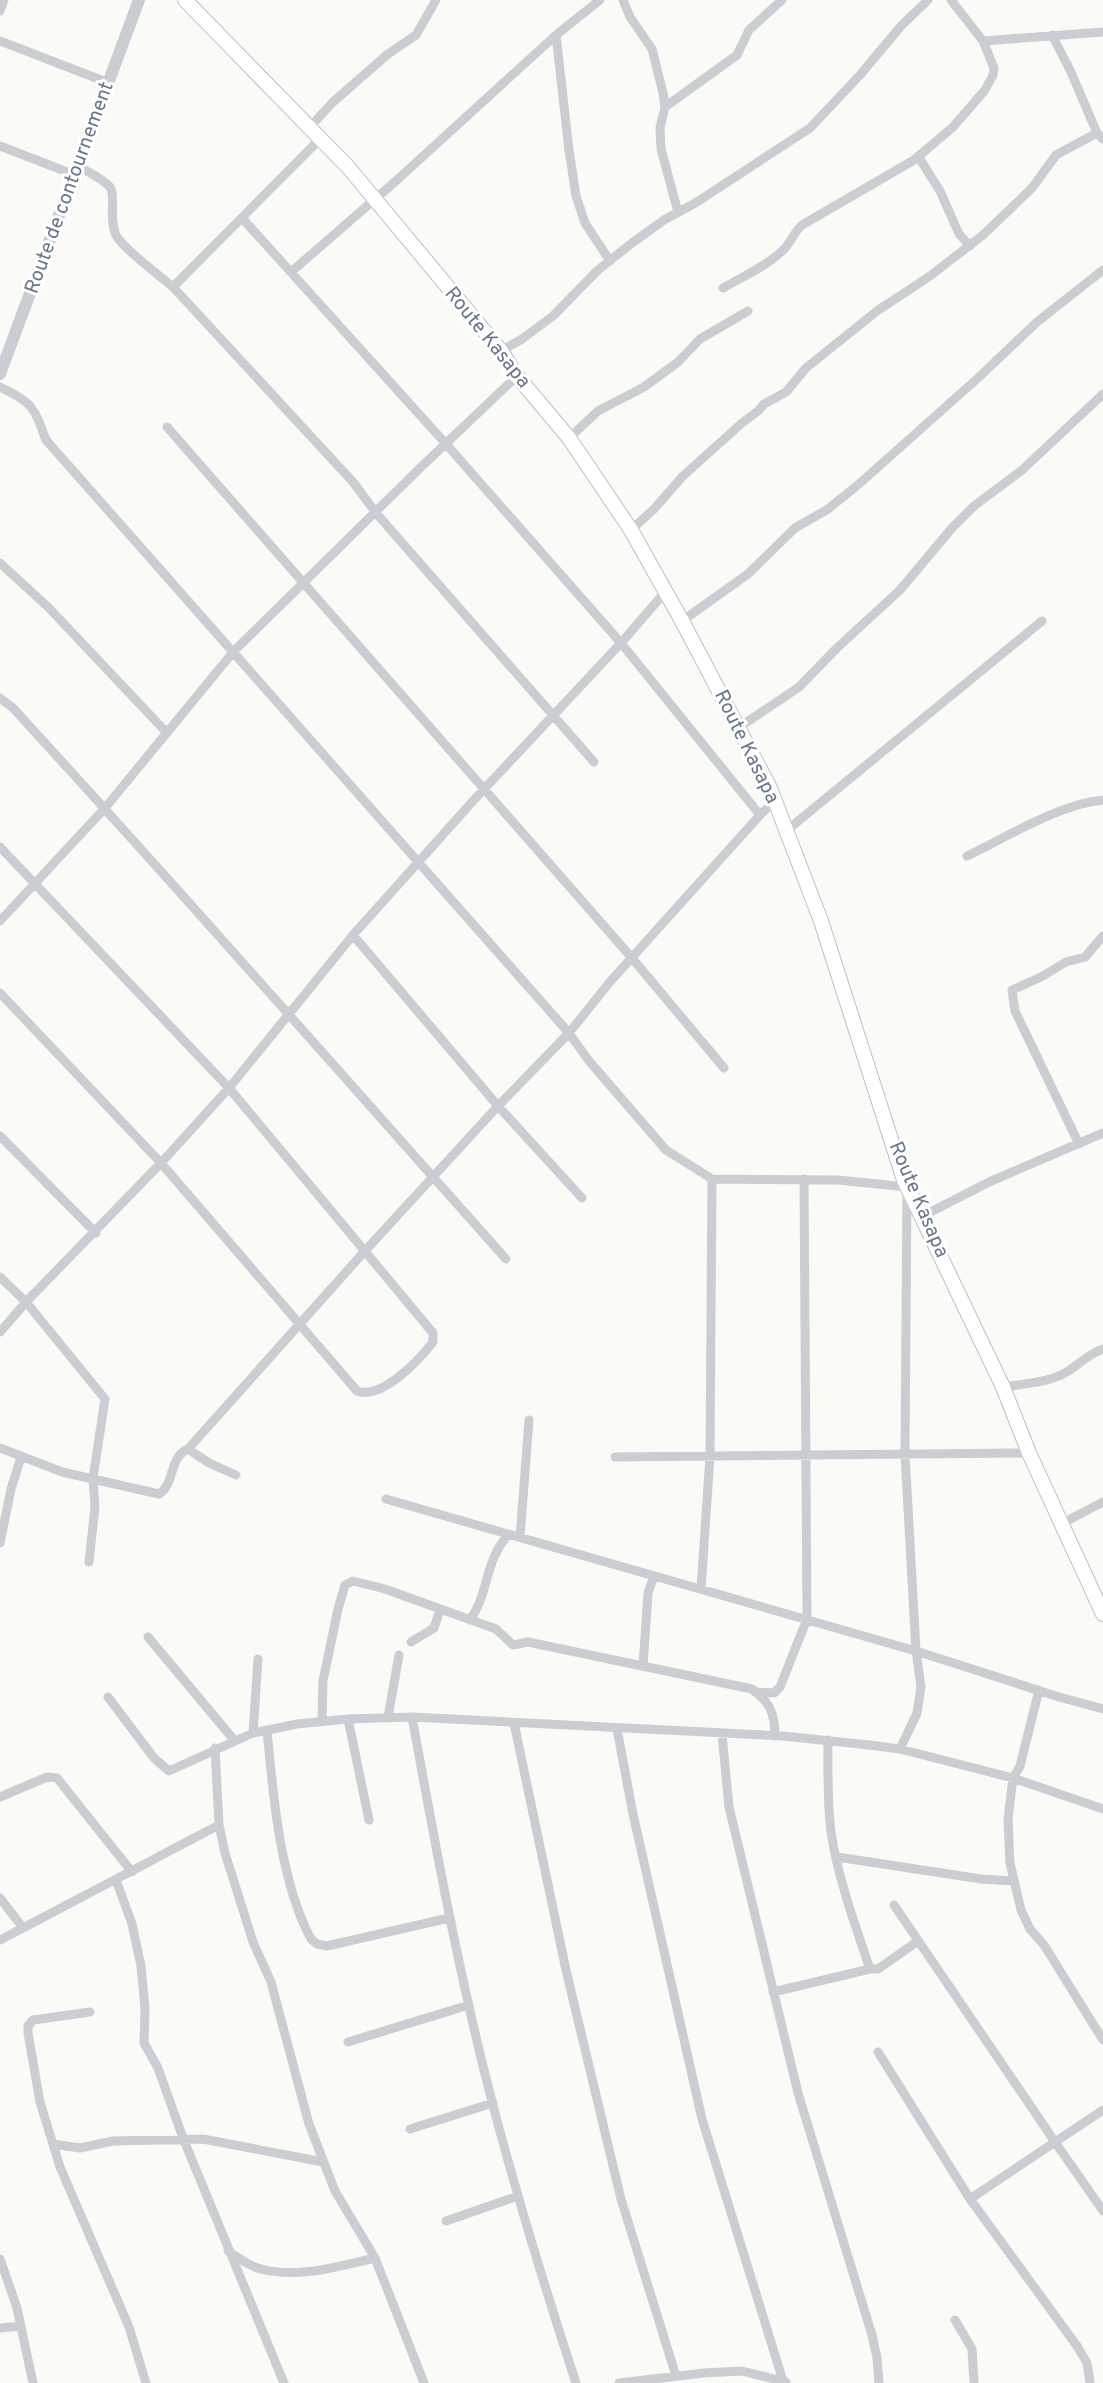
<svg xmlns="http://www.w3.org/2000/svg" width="1103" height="2383" font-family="Overpass,sans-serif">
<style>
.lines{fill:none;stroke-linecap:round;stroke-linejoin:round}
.secondary-casing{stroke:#bcc0c6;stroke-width:16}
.minor{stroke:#cacdd1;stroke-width:9}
.tertiary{stroke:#cacdd1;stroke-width:12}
.secondary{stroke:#fff;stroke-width:14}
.labels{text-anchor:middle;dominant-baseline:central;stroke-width:6;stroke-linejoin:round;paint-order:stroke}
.street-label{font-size:20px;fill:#67778a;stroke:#fff}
</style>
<rect width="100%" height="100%" fill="#fafaf7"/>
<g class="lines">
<g class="secondary-casing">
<path id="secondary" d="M185,0L348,167L501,351L517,376L569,438L631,530L682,621L770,788L821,921L904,1180L1003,1387L1029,1453L1103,1614"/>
</g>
<path class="minor" d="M623,0L630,17L652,49L663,93L665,107L660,128L661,149L678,212
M0,11L4,0
M556,35L569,150L576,196L585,223L610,261
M1052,35L1071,72L1097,133L1103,139
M0,41L109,83
M983,41L1103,32
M665,107L737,55L749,30L782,0
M310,127L333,102L388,54L416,35L436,0
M0,146L75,175
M918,156L940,191L959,234L970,246
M78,166C88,172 102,178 110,187C116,194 108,223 117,237C127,252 158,274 173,287L321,138
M242,218L446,444L621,643L760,815
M291,272L397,180L556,35L600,0
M173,287L353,482L376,513L594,762
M723,288C742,277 765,267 781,252C790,245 793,233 802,225L914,160L953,127L985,90L993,75L994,68L983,41L951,0
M501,351L522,339L553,316L598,270L632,243L664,220L697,202L810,128L860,75L901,26L928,0
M0,387C32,402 34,407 46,440L569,1033L589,1061L666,1150L712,1179L838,1180L907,1187L905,1454L916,1651L921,1687L917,1713L900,1749
M167,427L632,958L724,1068
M569,438L598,411L644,387L678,362L700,339L748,311
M631,530L654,509L683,476L742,423L758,411L764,404L786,392L806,368L877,311L930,276L983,235L1032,188L1056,155L1097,133
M0,563L49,608L167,733
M682,621L748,574L795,528L828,509L859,484L978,378L1037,322L1103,270
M0,698L13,708C180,890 342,1075 506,1259
M738,728L799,687L837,648L900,590L952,528L974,506L1021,471L1103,394
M786,831L1042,621
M0,847L229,1088L433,1333V1342C419,1360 382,1400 357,1391L161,1163L0,993
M967,856C1007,837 1059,804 1103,800
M0,921L105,808L234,651L419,469L517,376
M353,935L498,1106L582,1198
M0,1136L96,1233
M1079,1144L1015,1011L1012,990L1041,977L1066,962L1085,957L1103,936
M921,1217L989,1182L1103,1133
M0,1277L26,1302L105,1399L93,1478L95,1507L89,1562
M0,1332L26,1302L161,1163L229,1088L353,935L473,801L621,643L666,591
M1003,1387C1022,1384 1045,1383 1063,1374C1077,1367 1087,1354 1103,1349
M0,1448L62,1472L159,1494C175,1485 169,1456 188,1449L209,1463L236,1475
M188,1449L364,1252L498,1106L569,1033L609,983L760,815L775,801
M615,1457L1029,1453
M386,1499L916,1651L1059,1697L1103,1709
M1063,1523L1103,1502
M520,1537L529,1420
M0,1543L11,1489L21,1457
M701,1589L710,1456L712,1179
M470,1620C490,1592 484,1560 509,1534
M148,1637L234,1740
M411,1642L434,1628L440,1610
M643,1666L648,1593L654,1576
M1039,1690L1020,1766L1013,1778L1008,1819L1010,1863L1021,1910L1030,1929L1044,1945L1103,2040
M755,1692L774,1693L780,1687L807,1619L804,1179
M108,1697L154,1758L169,1771L253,1733L297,1724L348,1719L412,1717L783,1736L869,1745L900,1749L1013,1778L1103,1809
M388,1717L399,1655
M412,1717C434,1838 456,1959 486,2078C512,2181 543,2282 576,2383
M348,1719L369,1820
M322,1721L323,1681L338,1609L345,1585L353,1581L385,1589L496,1629L513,1645L528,1642L752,1689C770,1702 775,1714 775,1736
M514,1723L566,1970L621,2199L676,2376
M617,1729L633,1814L702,2119L783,2381
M267,1730C273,1795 280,1881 311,1939L317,1944L327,1946L449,1918
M253,1733L258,1659
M722,1734L729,1807L798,2093L872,2335L877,2358L879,2383
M828,1740C828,1771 827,1801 831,1832C838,1879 855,1924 870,1969
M215,1748L219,1825L225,1853L253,1942L271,1982L309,2124L335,2191L375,2258L424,2383
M0,1797L47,1777L57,1778L132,1872
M837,1857L981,1879L1014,1881
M116,1880L132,1924L141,1966L145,2008L144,2043L158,2068L183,2138L284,2383
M0,1898L23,1928
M894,1905L1055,2142L970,2199
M0,1940L219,1825
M773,1992L870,1969H878L918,1941
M90,2012L33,2020L28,2026V2033L40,2102L60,2167L129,2327L146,2383
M348,2042L469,2005
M878,2052L970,2199L1077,2346L1087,2363L1090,2383
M1103,2110L1055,2142L1103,2211
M410,2129L493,2103
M53,2144L80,2148L113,2141L203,2139L323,2162
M446,2221L518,2196
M228,2251C238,2257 250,2267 261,2269C299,2279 338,2266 375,2258
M0,2259L17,2308L33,2383
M955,2320L972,2349L974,2383
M0,2328L21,2326
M619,2383L704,2373L742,2371L786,2382"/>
<path class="tertiary" d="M0,374L139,0"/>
<use href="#secondary" class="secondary"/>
</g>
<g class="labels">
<g class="street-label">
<text transform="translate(70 188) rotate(-70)">Route de contournement</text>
<text transform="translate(487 338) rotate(51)">Route Kasapa</text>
<text transform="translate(746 747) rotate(64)">Route Kasapa</text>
<text transform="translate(918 1200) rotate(67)">Route Kasapa</text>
</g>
</g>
</svg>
